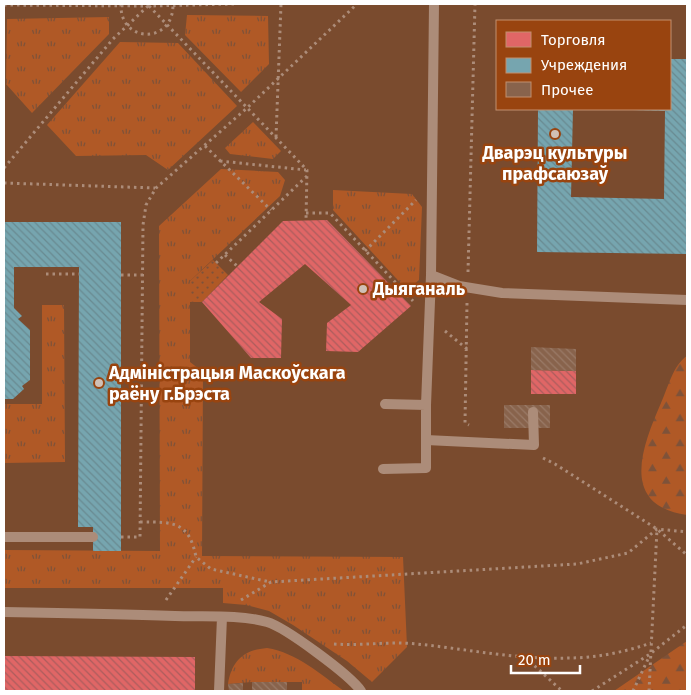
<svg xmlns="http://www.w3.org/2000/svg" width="691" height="695" font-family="'Fira Sans',sans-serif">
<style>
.grass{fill:url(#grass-tufts)}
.forest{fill:url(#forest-firs)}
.park{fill:url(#park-dots)}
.shops{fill:url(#shops-back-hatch)}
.public{fill:url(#public-back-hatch)}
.building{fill:url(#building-back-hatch)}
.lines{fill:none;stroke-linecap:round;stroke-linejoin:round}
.path{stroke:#ac8c79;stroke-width:3;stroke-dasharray:2.5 4;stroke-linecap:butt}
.service{stroke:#ac8c79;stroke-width:10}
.poi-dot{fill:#d0c0b6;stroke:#99440f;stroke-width:2}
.labels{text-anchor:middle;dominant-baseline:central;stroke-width:5;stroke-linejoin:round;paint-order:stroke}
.poi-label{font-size:18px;font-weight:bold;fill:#fff;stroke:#99440f;text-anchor:start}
</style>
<defs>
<pattern id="grass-tufts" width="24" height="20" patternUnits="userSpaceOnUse" patternTransform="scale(1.25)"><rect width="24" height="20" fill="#b05926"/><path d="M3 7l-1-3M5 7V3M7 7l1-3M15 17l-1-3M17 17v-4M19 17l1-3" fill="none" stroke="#7e5239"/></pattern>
<pattern id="forest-firs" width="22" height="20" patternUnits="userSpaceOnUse" patternTransform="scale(1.25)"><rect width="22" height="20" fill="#b05926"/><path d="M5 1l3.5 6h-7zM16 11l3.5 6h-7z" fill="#7e5239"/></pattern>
<pattern id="park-dots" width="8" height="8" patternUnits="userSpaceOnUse" patternTransform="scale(1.25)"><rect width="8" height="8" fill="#b05926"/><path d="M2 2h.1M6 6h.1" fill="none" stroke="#7e5239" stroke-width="1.8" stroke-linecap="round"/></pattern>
<pattern id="shops-back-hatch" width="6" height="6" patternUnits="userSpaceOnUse" patternTransform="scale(1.25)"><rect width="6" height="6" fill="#e06666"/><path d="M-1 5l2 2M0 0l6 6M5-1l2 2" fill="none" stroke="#ac5d5d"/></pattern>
<pattern id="public-back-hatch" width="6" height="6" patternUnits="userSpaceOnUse" patternTransform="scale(1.25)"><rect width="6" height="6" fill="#76a5af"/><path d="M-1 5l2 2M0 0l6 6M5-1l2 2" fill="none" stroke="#698a91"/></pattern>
<pattern id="building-back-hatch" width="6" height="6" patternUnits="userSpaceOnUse" patternTransform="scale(1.25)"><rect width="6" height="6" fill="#88634c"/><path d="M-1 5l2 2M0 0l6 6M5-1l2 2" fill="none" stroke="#9a7a67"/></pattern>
</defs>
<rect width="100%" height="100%" fill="#7a4b2e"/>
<path class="grass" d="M187,15L268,16L269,64L241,92L185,35Z
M109,17V34L32,113L6,84L7,19Z
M120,42L178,43L237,106L168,170L146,155L76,156L47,125Z
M253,122L281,151L273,159L230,154L225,148Z
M221,169L278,172L285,180L280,196L190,281V362L203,372L202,556L403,557L407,647L372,682L347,661L293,625L269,611L246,605L223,603V588H4V550L160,551L159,226Z
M333,190L412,194L422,207L419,280L407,290L333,210Z
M42,305H64L65,462L4,463V404H42Z
M267,648C297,653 320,674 344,691H302V682H252L228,684C232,660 244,650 267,648Z"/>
<path class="forest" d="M687,356V515C619,505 642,447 661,403C668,388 673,365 687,356Z
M687,641V691H614Z"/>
<path class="park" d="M213,260L228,275L202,302H190V281Z"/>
<path class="shops" d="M327,220L411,306L358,352L326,351L327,323L351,305L305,264L259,302L282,319L281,358H251L202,302L283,221Z
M531,370L576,371V394H531Z
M4,656L195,657V691H4Z"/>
<path class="public" d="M670,59H687V254L537,252L538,109H573L571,197L664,199L665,111L633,110V109H670Z
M4,222H121V551H93V527H78L79,267H14V308L22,316L18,319L30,330V380L22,386L24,389L13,399H4Z"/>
<path class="building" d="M531,347L576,349V371L531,370Z
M504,405H550V428H504Z
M252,682H287V691H252Z
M243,683V691H229L228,684Z"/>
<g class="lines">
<path class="path" d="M121,4C119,43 173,45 173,5
M4,5L149,6L234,4
M149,6L307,170L306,220
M276,137L281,4
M205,146L271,210
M220,161L306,170
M4,168L113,39L148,6
M4,183L155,188
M306,213H330L413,301
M365,251L416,200
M225,255L237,266
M216,263L307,176
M468,272L475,4
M46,274H79
M121,275H143
M467,303L465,423L469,425
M445,331L467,349
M543,458L555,464L657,529L687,555
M140,522C173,522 189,521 196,557L211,569L270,582
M121,537H140L143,225L146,205L156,188L247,108L357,4
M166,600L196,557
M241,600L271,582L577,564L628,553L657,529L687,532
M334,644C362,646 389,641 417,644C467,649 518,660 569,658C596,658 625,652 651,643
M525,657L562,691
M592,691L650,654L687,625
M633,691L649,657
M649,691L657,529"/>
<path class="service" d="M434,4L431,275L459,286L502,293L687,300
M385,404L426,405L431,275
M426,440L534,445L533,412
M383,469L426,468V405
M4,537H93
M4,612C61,613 118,614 175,616C205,617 238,614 267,622C285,627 350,675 361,691
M219,691L222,617"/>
</g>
<g class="poi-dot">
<circle cx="555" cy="134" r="5"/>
<circle cx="363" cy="289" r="5"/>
<circle cx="99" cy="383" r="5"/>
</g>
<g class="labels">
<g class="poi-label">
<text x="555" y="153" text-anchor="middle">Дварэц культуры<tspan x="555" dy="21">прафсаюзаў</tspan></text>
<text x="373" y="289">Дыяганаль</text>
<text x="109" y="373">Адміністрацыя Маскоўскага<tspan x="109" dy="21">раёну г.Брэста</tspan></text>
</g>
</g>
<rect width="691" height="695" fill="none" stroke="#ffffff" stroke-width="10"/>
<rect x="496" y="20" width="175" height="90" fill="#99440f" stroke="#c28f6f"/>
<rect x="506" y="32" width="25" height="15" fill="#e06666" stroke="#c28f6f"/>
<text x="541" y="45" font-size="15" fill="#ffffff">Торговля</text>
<rect x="506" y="58" width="25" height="15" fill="#76a5af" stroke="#c28f6f"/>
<text x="541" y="70" font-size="15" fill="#ffffff">Учреждения</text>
<rect x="506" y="82" width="25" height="15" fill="#88634c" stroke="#c28f6f"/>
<text x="541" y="95" font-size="15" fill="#ffffff">Прочее</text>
<path d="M511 665v8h69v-8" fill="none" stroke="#ffffff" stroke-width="2.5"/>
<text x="518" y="665" font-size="15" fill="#ffffff" stroke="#99440f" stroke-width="4" paint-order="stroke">20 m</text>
</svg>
